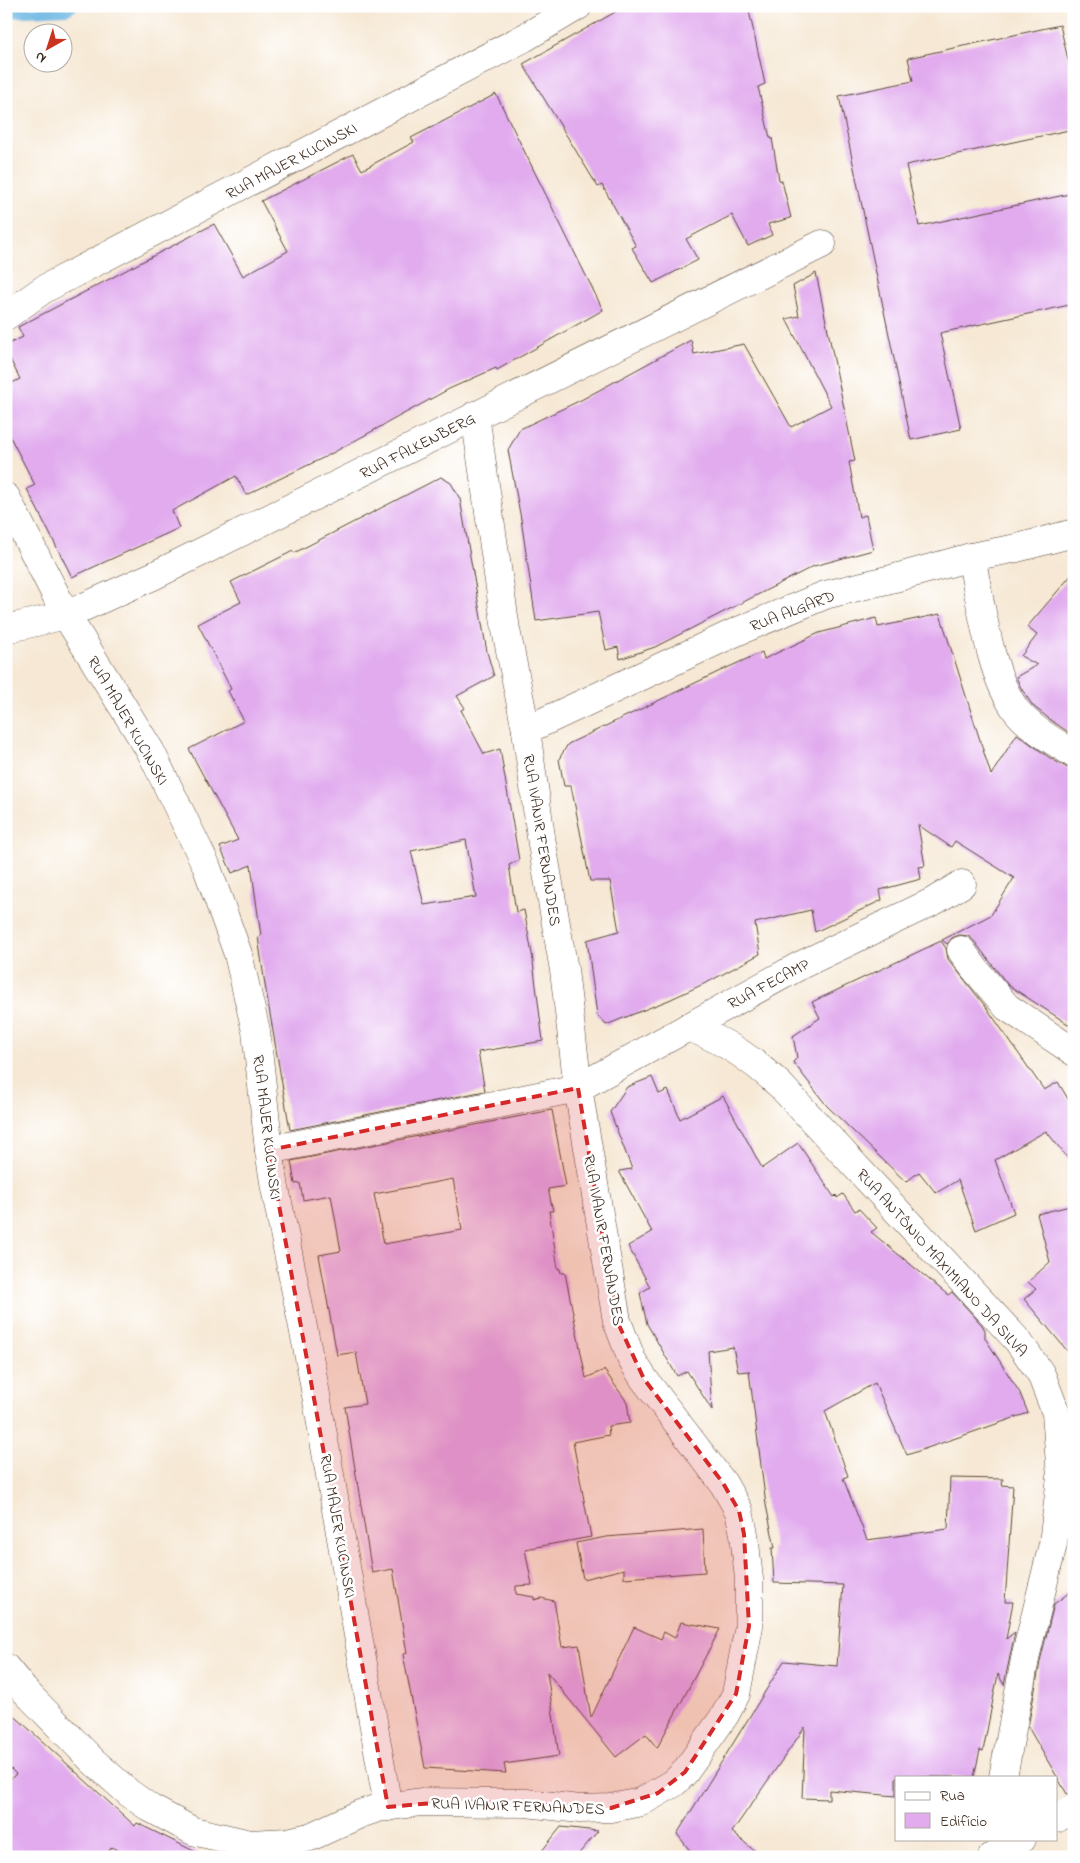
<svg xmlns="http://www.w3.org/2000/svg" width="1080" height="1863" font-family="'Indie Flower',sans-serif">
<style>
.lines{fill:none;stroke-linecap:round;stroke-linejoin:round}
.stream{stroke:#68b5e1;stroke-width:10}
.building{fill:#e1abee;fill-rule:evenodd}
.minor-casing{stroke:#574639;stroke-width:29}
.minor{stroke:#fff;stroke-width:28}
.marked{fill:#d62828;fill-opacity:0.2;stroke:#d62828;stroke-width:4;stroke-dasharray:10 6;stroke-linejoin:round}
.labels{text-anchor:middle;stroke-width:5;stroke-linejoin:round;paint-order:stroke}
.street-label{font-size:16px;fill:#3b2a1e;stroke:#fff}
</style>
<rect width="100%" height="100%" fill="#fff"/>
<filter id="ink" filterUnits="userSpaceOnUse"><feTurbulence type="fractalNoise" baseFrequency=".02" numOctaves="2"/><feDisplacementMap in="SourceGraphic" scale="10" xChannelSelector="R" yChannelSelector="G"/><feConvolveMatrix kernelMatrix="1 2 1 2 8 2 1 2 1" color-interpolation-filters="sRGB"/></filter>
<filter id="wash" filterUnits="userSpaceOnUse"><feTurbulence type="fractalNoise" baseFrequency=".0096" numOctaves="4" result="noise"/><feDisplacementMap in="SourceGraphic" scale="20" xChannelSelector="R" yChannelSelector="G"/><feGaussianBlur stdDeviation="1.12" result="paint"/><feColorMatrix in="noise" values="0 0 0 0 0 0 0 0 0 0 0 0 0 0 0 0 0 1.4 0 .05"/><feComposite in="paint" operator="in"/></filter>
<g filter="url(#wash)">
<rect width="100%" height="100%" fill="#f6e8d4"/>
<g class="lines">
<path class="stream" d="M6 13 67 10 73 6"/>
</g>
<g id="blocks">
<g class="building">
<path d="M626 6H748L765 84 758 87 770 138H772L779 180 782 181 791 218 768 224 772 235 748 246 732 215 686 239 698 260 653 283 632 248 636 246 602 185 598 187 523 64Z"/>
<path d="M1060 25 1074 86V129L906 165 919 226 1074 193V304L940 333 961 429 911 440 839 96 913 81 908 58Z"/>
<path d="M496 94 603 310 497 370 496 368 449 389 327 456 246 495 236 476 172 511 179 528 72 577 27 489 35 485 6 429V386L20 379 6 351V345L23 337 18 327 214 224 243 276 288 251 261 201 353 154 362 170 414 142 411 138Z"/>
<path d="M816 273 855 461 849 462 859 517 866 515 873 550 814 566 655 647 620 659 618 647 606 650 598 612 536 621 521 519 508 450 520 429 581 400 691 340 694 354 744 344 791 427 831 406 786 319 799 316 793 286Z"/>
<path d="M441 477 451 483 460 499 487 652 494 676 457 696 465 708 461 710 484 754 500 749 519 860 509 865 516 912 524 910 532 954 543 1041 478 1052 485 1091 290 1130 265 985 258 937 261 936 251 865 232 873 220 847 238 840 189 749 244 721 228 691 231 689 198 624 241 602 231 582 293 551 294 553ZM466 840 476 897 424 905 411 851Z"/>
<path d="M1074 572V736L1052 721 1033 706 1021 688 1016 677 1037 665 1021 656 1037 635 1027 627Z"/>
<path d="M940 614 991 775 1017 734 1050 758 1066 767 1074 770V1028L1008 985 974 941 968 936 959 935 952 938 947 944 942 940 991 915 1014 878 955 841 951 847 918 825 925 866 919 867 921 879 880 890 882 900 815 932 811 910 755 923 760 954 710 981 669 1000 606 1025 597 1015 587 940 619 931 610 881H590L571 786H564L559 759 568 744 718 672 762 652 764 659 819 633 876 618 878 627Z"/>
<path d="M941 941 946 948 948 959 986 1007 1044 1090 1058 1082 1074 1109V1166L1046 1131 995 1160 1014 1213 976 1230 958 1180 936 1193 919 1172 906 1182 827 1106 793 1062 797 1058 793 1036 820 1018 812 1002Z"/>
<path d="M652 1077 659 1094 668 1090 680 1119 723 1096 762 1168 798 1143 834 1197 836 1195 837 1198 843 1194 855 1211 859 1209 877 1228 871 1232 948 1295 952 1292 982 1325 985 1330V1338L1020 1393 1028 1413 907 1455 875 1383 825 1411 848 1476 843 1478 867 1540 948 1529 950 1478 1003 1479 1002 1485 1013 1486 1005 1602H1013L1006 1639 1015 1632 1004 1685 998 1674 983 1751 980 1750 974 1777H896V1796L829 1790V1799L802 1798 805 1727 732 1832 762 1857H695L677 1834 784 1661 837 1666 843 1585 774 1583 772 1548H775L766 1505 749 1371 738 1372 733 1347 708 1351 712 1410 687 1371 677 1376 647 1324 640 1293 650 1287 628 1246 652 1232 619 1171 632 1169 610 1112 627 1087Z"/>
<path d="M552 1110 566 1186 548 1189 553 1211H549L558 1269H560L561 1273H565L586 1378 604 1370 627 1402 630 1423 608 1426 609 1435 573 1442 591 1537 525 1549 532 1585 516 1586V1594L534 1597V1600L541 1598 554 1601 562 1647 579 1645 591 1718 634 1627 661 1639 664 1632 675 1638 681 1622 720 1629 657 1748 646 1734 616 1757 547 1672 559 1756 504 1764 506 1773 425 1768 403 1654 407 1653 393 1569 372 1573 345 1407 365 1404 356 1352 337 1355 319 1255 341 1251 331 1195 303 1200 300 1183 295 1184 291 1161ZM453 1179 462 1230 384 1244 374 1194Z"/>
<path d="M1074 1205V1359L1024 1299 1036 1289 1028 1282 1050 1262 1037 1214Z"/>
<path d="M703 1529 705 1572 624 1578V1569L583 1579 576 1543 606 1537Z"/>
<path d="M1074 1589V1792L1067 1794 1028 1727 1041 1657 1054 1604Z"/>
<path d="M6 1708 135 1826 137 1823 206 1857H114L118 1851 112 1847 104 1857H6V1783L16 1774 6 1764Z"/>
<path d="M561 1827 598 1831 576 1857H537Z"/>
</g>
</g>
</g>
<g filter="url(#ink)">
<use href="#blocks" fill-opacity="0" stroke="#574639" stroke-width="1"/>
<g class="lines">
<g class="minor-casing">
<g id="minor">
<path d="M6 316 44 289 524 38 578 6"/>
<path d="M6 497 66 615 151 752 206 865 238 954 256 1031 269 1150 275 1188 312 1372 388 1807"/>
<path d="M971 557C981 601 989 674 1016 710 1031 729 1053 741 1074 754"/>
<path d="M6 629 66 615 153 576 822 244"/>
<path d="M526 730 736 632 825 595 895 578 971 557 1017 548 1074 533"/>
<path d="M961 950 974 968 1007 1007 1074 1052"/>
<path d="M688 1027C726 1041 750 1058 780 1085L1018 1341 1041 1374 1056 1413 1061 1477 1053 1544 1026 1654 1003 1777"/>
<path d="M269 1150 578 1088 801 965 934 901 962 884"/>
<path d="M6 1668 24 1690 93 1761 129 1793 150 1808 193 1831 250 1844 288 1842 310 1837 360 1814 378 1808 421 1802 526 1803 580 1809 611 1808 641 1802 674 1783 685 1772 725 1715 736 1694 749 1626V1579L744 1534 739 1511 723 1483 644 1379 632 1360 617 1321 578 1088 564 970 542 844 526 730 506 630 475 415"/>
<path d="M1056 1819 1074 1808"/>
<path d="M992 1857 1022 1839"/>
</g>
</g>
<use href="#minor" class="minor"/>
</g>
</g>
<path class="marked" d="M578 1088 617 1321 644 1379 723 1483 739 1511 744 1534 749 1626 736 1694 685 1772 658 1793 611 1808 455 1801 388 1807 269 1150Z"/>
<g class="labels">
<g class="street-label">
<text transform="translate(291 160) rotate(-28)" y="6">RUA MAJER KUCINSKI</text>
<text transform="translate(417 445) rotate(-27)" y="6">RUA FALKENBERG</text>
<text transform="translate(792 610) rotate(-21)" y="6">RUA ALGARD</text>
<text transform="translate(129 720) rotate(60)" y="6">RUA MAJER KUCINSKI</text>
<text transform="translate(543 840) rotate(81)" y="6">RUA IVANIR FERNANDES</text>
<text transform="translate(768 983) rotate(-28)" y="6">RUA FECAMP</text>
<text transform="translate(268 1127) rotate(83)" y="6">RUA MAJER KUCINSKI</text>
<text transform="translate(605 1240) rotate(80)" y="6">RUA IVANIR FERNANDES</text>
<text transform="translate(943 1262) rotate(48)" y="6">RUA ANTÔNIO MAXIMIANO DA SILVA</text>
<text transform="translate(339 1526) rotate(80)" y="6">RUA MAJER KUCINSKI</text>
<text transform="translate(518 1805) rotate(2)" y="6">RUA IVANIR FERNANDES</text>
</g>
</g>
<rect width="1080" height="1863" fill="none" stroke="#fff" stroke-width="25"/>
<rect x="895" y="1776" width="162" height="65" fill="#ffffff" stroke="#b1aaa5"/>
<rect x="905" y="1792" width="25" height="8" fill="#ffffff" stroke="#b1aaa5"/>
<text x="940" y="1800" font-size="15" fill="#3b2a1e">Rua</text>
<rect x="905" y="1813" width="25" height="15" fill="#e1abee" stroke="#b1aaa5"/>
<text x="940" y="1826" font-size="15" fill="#3b2a1e">Edifício</text>
<g transform="translate(48 48) rotate(219)"><circle r="24" fill="#ffffff" stroke="#b1aaa5"/>
<path d="M0-4L9 19L0 12L-9 19Z" fill="#c8321e"/>
<text y="-8" font-size="14" font-weight="bold" text-anchor="middle" fill="#3b2a1e">N</text>
</g>
</svg>
